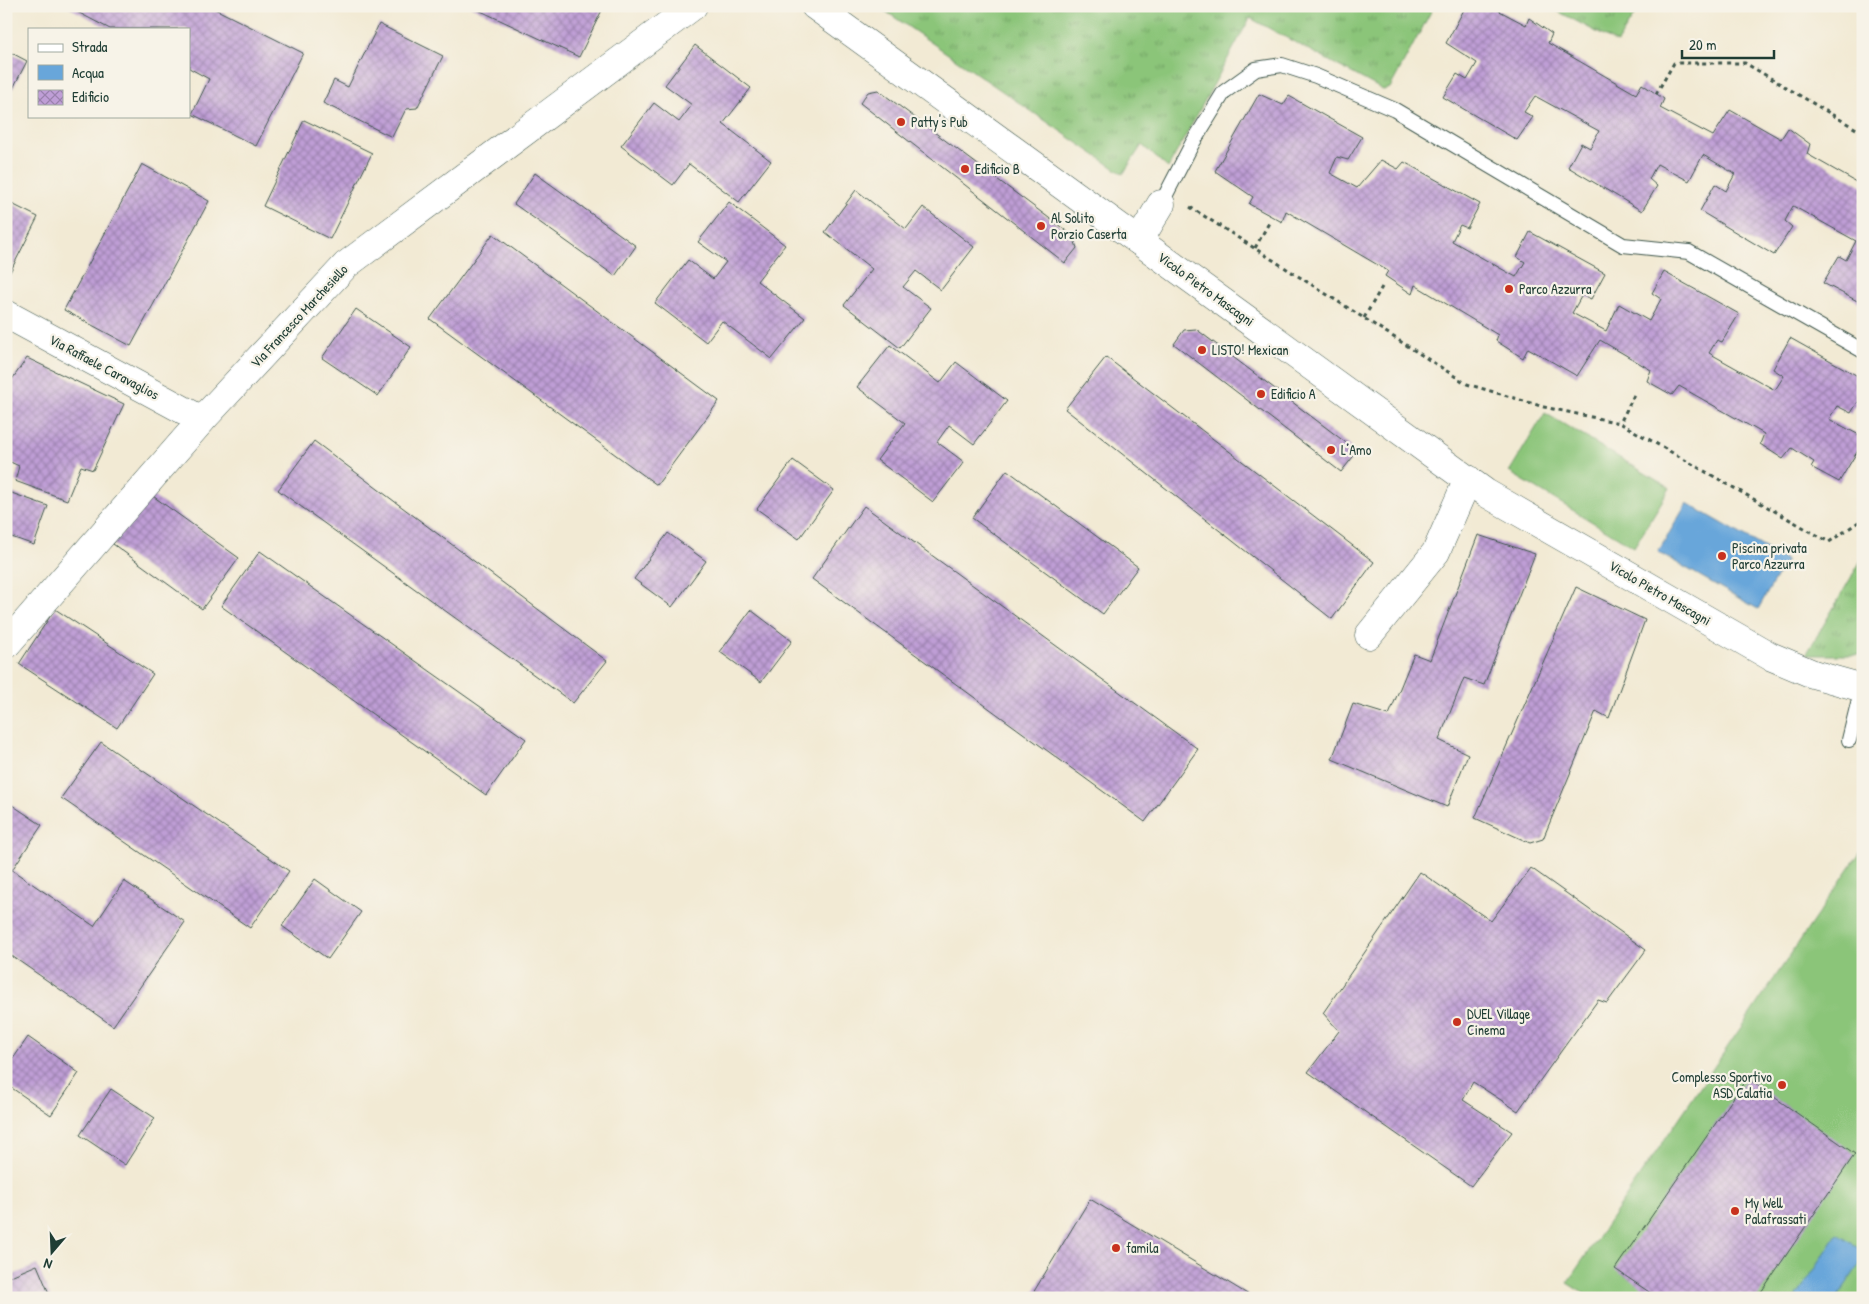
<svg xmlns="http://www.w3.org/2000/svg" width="1869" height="1304" font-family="'Patrick Hand',sans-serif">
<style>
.grass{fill:url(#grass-tufts);stroke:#558156}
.garden{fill:#8bc579;stroke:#558156}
.water{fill:#68a6da;stroke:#447287}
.building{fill:url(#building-cross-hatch)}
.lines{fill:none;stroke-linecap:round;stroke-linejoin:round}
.service-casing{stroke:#3f574c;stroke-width:16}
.minor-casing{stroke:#3f574c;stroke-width:29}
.path{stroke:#3f574c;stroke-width:3;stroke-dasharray:4 4;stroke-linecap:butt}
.service{stroke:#fff;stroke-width:14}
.minor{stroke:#fff;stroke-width:28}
.poi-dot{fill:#c8321e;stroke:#f7f3e8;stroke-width:2}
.labels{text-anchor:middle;stroke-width:4.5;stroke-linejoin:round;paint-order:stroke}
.poi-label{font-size:14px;fill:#1f3d34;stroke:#f7f3e8;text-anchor:start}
.street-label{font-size:14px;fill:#1f3d34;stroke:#f7f3e8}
</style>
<defs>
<pattern id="grass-tufts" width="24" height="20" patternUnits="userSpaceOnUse" patternTransform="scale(1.25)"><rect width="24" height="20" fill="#8bc579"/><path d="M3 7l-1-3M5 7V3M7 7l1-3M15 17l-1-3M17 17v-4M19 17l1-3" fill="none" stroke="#71a164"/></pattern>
<pattern id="building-cross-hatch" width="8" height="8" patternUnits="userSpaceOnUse" patternTransform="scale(1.25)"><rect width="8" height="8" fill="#bf9ed6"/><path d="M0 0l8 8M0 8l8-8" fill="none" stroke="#9b82ae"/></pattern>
</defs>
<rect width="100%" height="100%" fill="#f7f3e8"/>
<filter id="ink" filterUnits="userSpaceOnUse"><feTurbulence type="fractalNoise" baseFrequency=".02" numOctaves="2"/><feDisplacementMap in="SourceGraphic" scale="10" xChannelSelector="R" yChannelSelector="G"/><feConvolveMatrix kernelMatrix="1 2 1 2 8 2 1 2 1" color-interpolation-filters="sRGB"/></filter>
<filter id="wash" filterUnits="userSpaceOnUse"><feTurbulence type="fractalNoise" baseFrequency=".0096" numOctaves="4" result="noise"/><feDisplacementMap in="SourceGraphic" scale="20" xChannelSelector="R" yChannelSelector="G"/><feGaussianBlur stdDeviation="1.12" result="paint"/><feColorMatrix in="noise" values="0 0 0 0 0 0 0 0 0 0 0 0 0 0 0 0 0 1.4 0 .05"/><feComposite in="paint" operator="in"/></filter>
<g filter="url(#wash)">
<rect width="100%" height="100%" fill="#f2ead4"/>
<g class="grass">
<path d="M878 6H1434L1390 88 1383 90 1250 18 1168 168 1142 145 1123 174Z"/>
<path d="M1548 6H1640L1617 43Z"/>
<path d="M1863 557V655H1806Z"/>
</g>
<g class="garden">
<path d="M1545 413 1670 488 1634 547 1509 472Z"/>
<path d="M1863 848V1298H1591L1567 1283Z"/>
</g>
<g class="water">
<path d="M1687 503 1786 560 1758 609 1658 552Z"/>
<path d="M1837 1234 1863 1250V1259L1837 1298H1796Z"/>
</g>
<g id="blocks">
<g class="building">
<path d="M66 6H209L303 53 256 146 192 114 209 79 189 68V29H110Z"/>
<path d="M470 6H604L579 57Z"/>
<path d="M1466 6H1490L1526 25 1529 18 1552 34 1548 43 1636 94 1642 84 1664 99 1660 108 1713 136 1730 110 1781 139 1788 128 1810 144 1807 154 1863 186V304L1823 283 1839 256 1846 260 1856 241 1793 206 1785 221 1792 227 1774 255 1700 211 1715 184 1726 191 1735 174 1703 155 1689 181 1657 164 1649 179 1657 186 1642 211 1568 167 1581 143 1590 148 1599 131 1535 96 1524 112 1533 117 1517 140 1443 97 1457 74 1467 80 1477 63 1446 43Z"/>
<path d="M379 24 443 56 417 108 406 109 392 137 323 103 334 80 348 87Z"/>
<path d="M695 45 751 88 723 124 771 161 739 202 689 164 673 185 621 146 654 103 679 122 692 105 665 85Z"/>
<path d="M6 50 27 61 6 102Z"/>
<path d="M878 90 1073 236 1077 248 1065 263 860 103 868 92Z"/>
<path d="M1259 94 1283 105 1289 96 1362 137 1348 160 1337 157 1330 173 1357 188 1381 160 1398 169 1404 162 1480 204 1467 228 1460 225 1452 241 1516 277 1525 262 1517 257 1530 232 1605 273 1591 299 1582 295 1572 313 1606 331 1619 304 1649 321 1661 299 1652 293 1664 272 1739 314 1722 342 1717 340 1709 353 1775 390 1784 376 1773 369 1790 338 1863 379V394L1851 413 1837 406 1829 419 1863 437V442L1839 482 1811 467 1814 462 1792 448 1783 459 1760 444 1764 434 1679 386 1672 395 1647 381 1651 370 1600 340 1577 376 1528 348 1523 358 1496 341 1498 335 1415 285 1412 294 1385 276 1388 271 1286 211 1282 222 1249 204 1253 197 1215 171Z"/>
<path d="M304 120 372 153 330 239 263 206Z"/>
<path d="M142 164 209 201 131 346 64 310Z"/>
<path d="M535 173 636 246 615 276 514 204Z"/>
<path d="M856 190 906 229 923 207 974 247 941 290 916 271 903 287 931 308 900 348 844 305 872 269 825 232Z"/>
<path d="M6 201 38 217 6 280Z"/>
<path d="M729 202 785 245 757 281 805 318 772 359 722 321 706 342 655 303 688 260 713 279 726 262 698 242Z"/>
<path d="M493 234 719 401 657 485 430 319Z"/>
<path d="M356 309 411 347 378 396 322 358Z"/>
<path d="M1196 329 1349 445 1353 457 1341 472 1174 344 1184 330Z"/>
<path d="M890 345 940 383 956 362 1007 401 974 444 949 425 937 442 964 462 933 502 877 460 905 423 857 387Z"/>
<path d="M1106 357 1374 562 1332 619 1065 409Z"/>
<path d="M27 358 124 404 93 470 81 466 67 500 15 481 19 466 6 460V388Z"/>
<path d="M314 441 607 661 573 703 278 490Z"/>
<path d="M793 460 834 490 799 539 757 509Z"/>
<path d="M1007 470 1138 567 1103 614 972 518Z"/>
<path d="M6 491 48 506 34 545 6 535Z"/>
<path d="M150 494 239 558 202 609 113 544Z"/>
<path d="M864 506 1198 749 1145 822 812 579Z"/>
<path d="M668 533 706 561 672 607 634 579Z"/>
<path d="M1478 535 1535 554 1484 685 1464 678 1439 740 1468 754 1447 807 1332 759 1353 704 1389 715 1414 654 1430 660Z"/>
<path d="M260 551 526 739 486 795 221 606Z"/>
<path d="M1576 587 1645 620 1609 718 1596 711 1543 839 1530 843 1475 818Z"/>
<path d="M55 609 153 674 117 728 19 664Z"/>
<path d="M751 610 792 641 761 682 720 652Z"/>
<path d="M101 742 289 871 250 928 61 798Z"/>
<path d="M6 801 42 825 12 870 94 926 124 881 185 922 113 1026 6 952Z"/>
<path d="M1531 868 1646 950 1607 1003 1598 1000 1518 1111 1473 1082 1463 1100 1512 1132 1471 1186 1308 1072 1339 1031 1323 1013 1420 872 1491 921Z"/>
<path d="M315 879 361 912 328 959 282 926Z"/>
<path d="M28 1037 79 1073 51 1115 6 1084V1069Z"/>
<path d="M1747 1078 1855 1154 1757 1298H1658L1615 1269Z"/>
<path d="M111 1089 155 1118 125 1165 80 1135Z"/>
<path d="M1090 1199 1254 1298H1030Z"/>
<path d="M37 1265 51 1298H6V1278Z"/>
</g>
</g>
</g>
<g filter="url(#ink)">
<use href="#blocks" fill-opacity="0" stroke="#3f574c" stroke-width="1"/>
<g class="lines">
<g class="service-casing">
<g id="service">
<path d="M1161 204 1192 144 1224 92 1256 69 1282 65 1316 76 1395 110 1623 245 1689 252 1863 351"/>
<path d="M1849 740 1862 687"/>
</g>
</g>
<g class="minor-casing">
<g id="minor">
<path d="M815 6 1486 493 1770 656 1813 674 1863 688"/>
<path d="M1139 241 1161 204"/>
<path d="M6 314 202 420"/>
<path d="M1369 635 1436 552 1468 479"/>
<path d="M6 645 202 420 346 265 693 6"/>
</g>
</g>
<g class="path">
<path d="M1656 94 1674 63H1745L1863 133"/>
<path d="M1190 207 1467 384 1544 407 1620 423"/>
<path d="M1255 248 1270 221"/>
<path d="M1364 318 1382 287"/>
<path d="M1634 395 1620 423 1829 542 1863 519"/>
</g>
<use href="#service" class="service"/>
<use href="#minor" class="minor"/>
</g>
</g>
<g class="poi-dot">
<circle cx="901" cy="122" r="5"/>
<circle cx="965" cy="169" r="5"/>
<circle cx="1041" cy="226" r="5"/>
<circle cx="1509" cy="289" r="5"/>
<circle cx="1202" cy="350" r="5"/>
<circle cx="1261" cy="394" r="5"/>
<circle cx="1331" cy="450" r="5"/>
<circle cx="1722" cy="556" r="5"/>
<circle cx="1457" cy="1022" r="5"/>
<circle cx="1782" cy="1085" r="5"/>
<circle cx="1735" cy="1211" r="5"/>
<circle cx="1116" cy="1248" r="5"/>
</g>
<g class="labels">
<g class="poi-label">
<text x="911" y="127">Patty's Pub</text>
<text x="975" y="174">Edificio B</text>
<text x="1051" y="223">Al Solito<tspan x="1051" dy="16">Porzio Caserta</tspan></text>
<text x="1519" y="294">Parco Azzurra</text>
<text x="1212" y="355">LISTO! Mexican</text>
<text x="1271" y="399">Edificio A</text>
<text x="1341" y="455">L’Amo</text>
<text x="1732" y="553">Piscina privata<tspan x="1732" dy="16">Parco Azzurra</tspan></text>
<text x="1467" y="1019">DUEL Village<tspan x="1467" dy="16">Cinema</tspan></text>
<text x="1772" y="1082" text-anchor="end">Complesso Sportivo<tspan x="1772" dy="16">ASD Calatia</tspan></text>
<text x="1745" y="1208">My Well<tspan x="1745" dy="16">Palafrassati</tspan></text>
<text x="1126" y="1253">famila</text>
</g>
<g class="street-label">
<text transform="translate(1206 289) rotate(36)" y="5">Vicolo Pietro Mascagni</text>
<text transform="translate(299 316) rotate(-47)" y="5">Via Francesco Marchesiello</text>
<text transform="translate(104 367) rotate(28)" y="5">Via Raffaele Caravaglios</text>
<text transform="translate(1660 593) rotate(30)" y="5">Vicolo Pietro Mascagni</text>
</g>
</g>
<rect width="1869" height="1304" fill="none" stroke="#f7f3e8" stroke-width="25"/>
<rect x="28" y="28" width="162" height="90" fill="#f7f3e8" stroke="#a1aaa0"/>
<rect x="38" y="44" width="25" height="8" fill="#ffffff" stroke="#a1aaa0"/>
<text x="72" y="52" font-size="15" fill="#1f3d34">Strada</text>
<rect x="38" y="65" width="25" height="15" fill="#68a6da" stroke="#a1aaa0"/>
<text x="72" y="78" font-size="15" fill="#1f3d34">Acqua</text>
<rect x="38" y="90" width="25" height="15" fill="url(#building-cross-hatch)" stroke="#a1aaa0"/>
<text x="72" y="102" font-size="15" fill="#1f3d34">Edificio</text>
<g transform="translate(52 1252) rotate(199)" stroke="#f7f3e8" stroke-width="4" paint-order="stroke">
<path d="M0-4L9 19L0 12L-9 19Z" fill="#1f3d34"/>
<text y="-8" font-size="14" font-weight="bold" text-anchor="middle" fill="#1f3d34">N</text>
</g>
<path d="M1682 50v8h92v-8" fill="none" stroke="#1f3d34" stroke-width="2.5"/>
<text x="1689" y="50" font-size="15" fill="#1f3d34" stroke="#f7f3e8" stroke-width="4" paint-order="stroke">20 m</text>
</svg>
